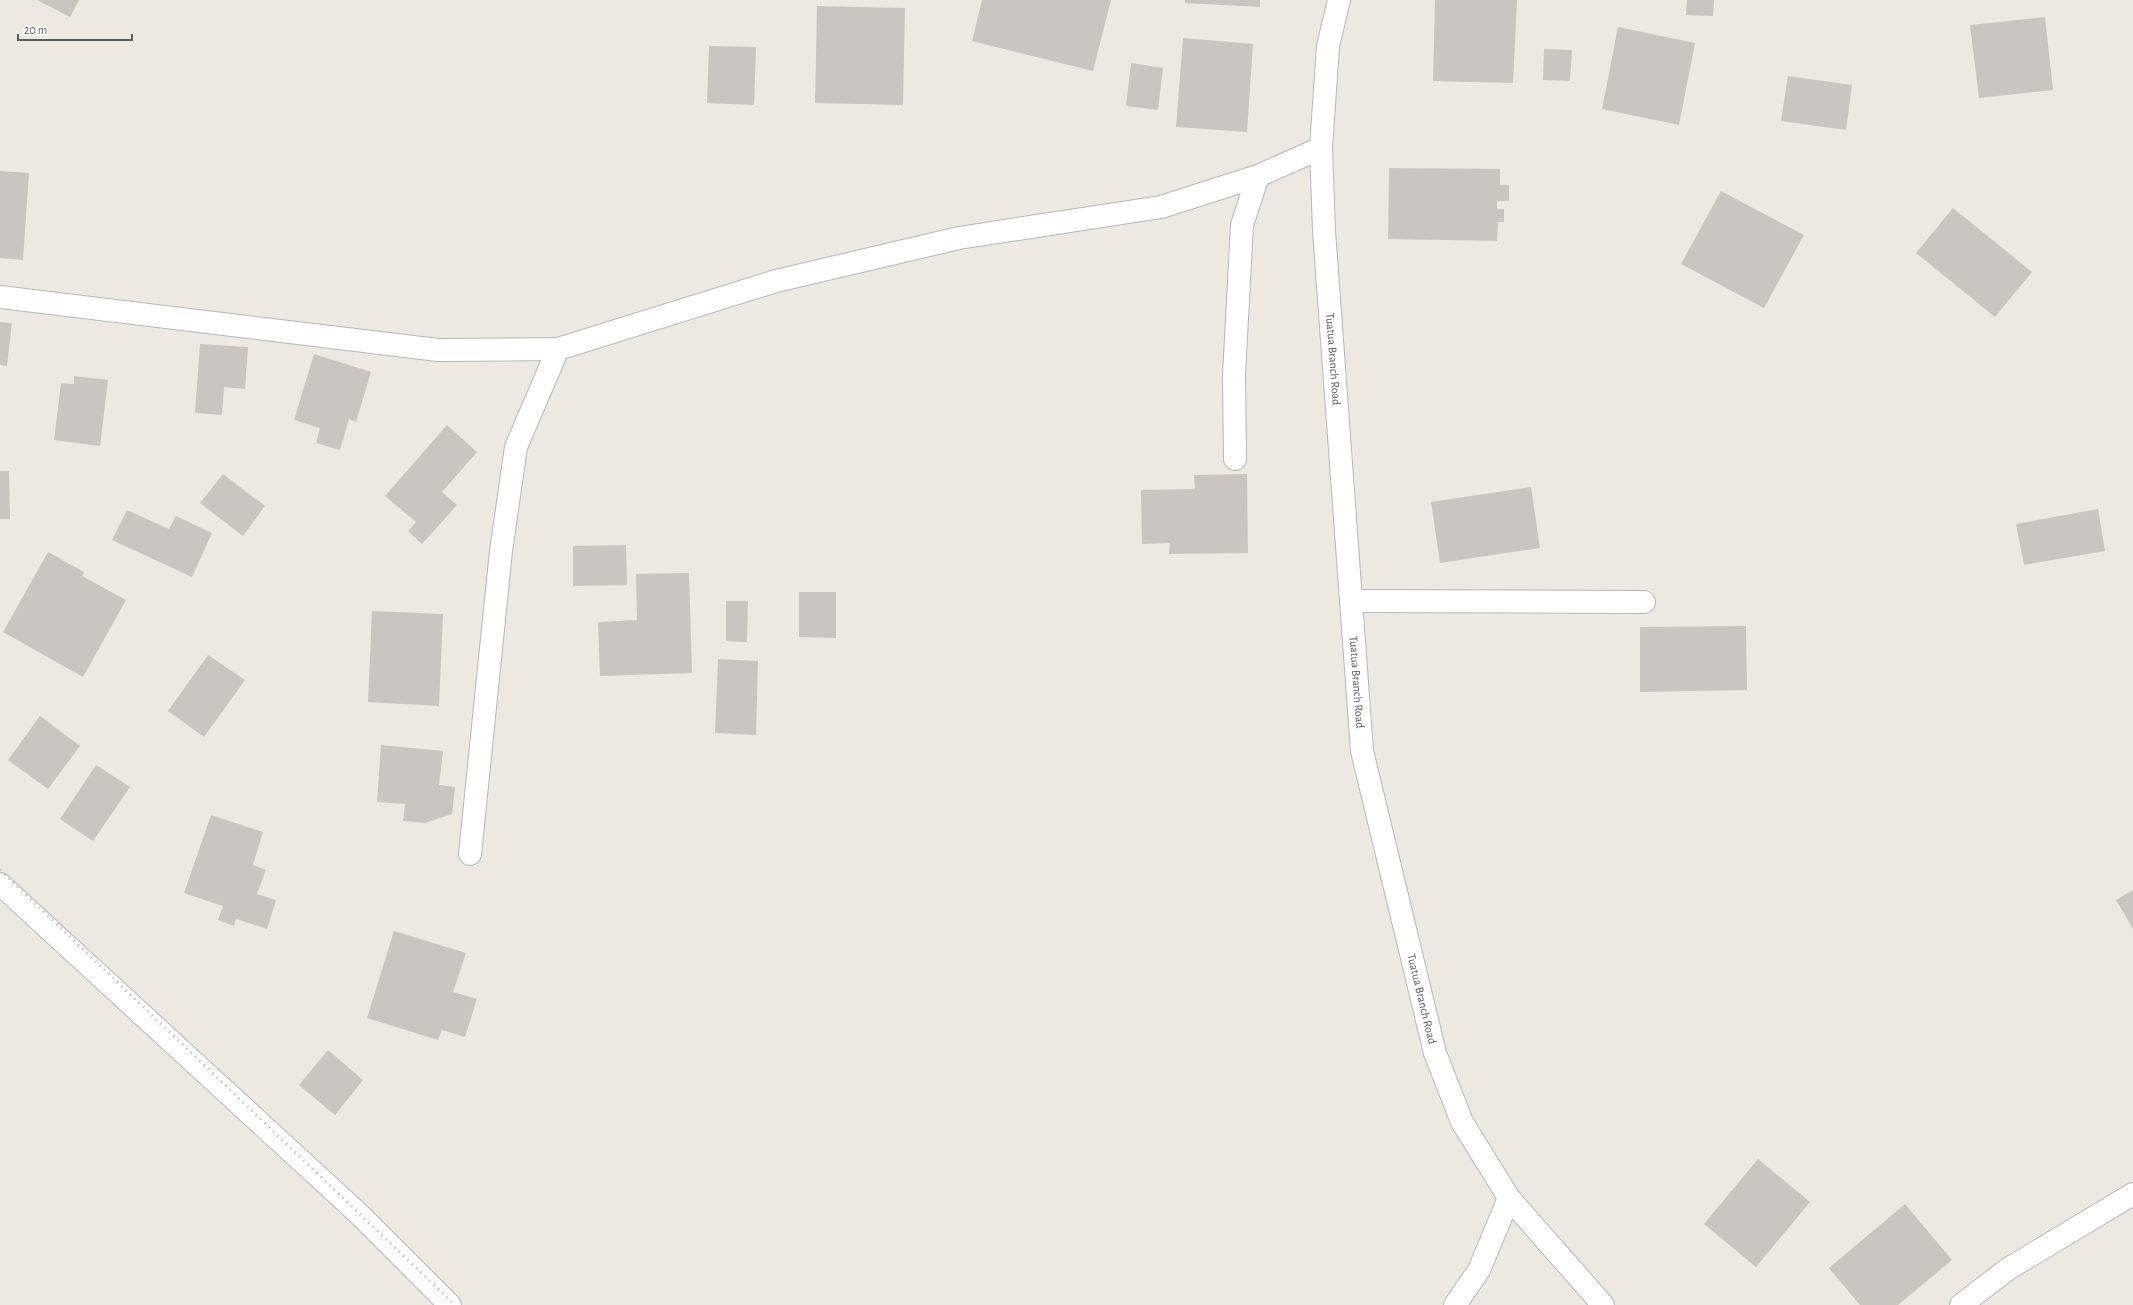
<svg xmlns="http://www.w3.org/2000/svg" width="2133" height="1305" font-family="'Alegreya Sans',sans-serif">
<style>
.building{fill:#cac5c0}
.lines{fill:none;stroke-linecap:round;stroke-linejoin:round}
.minor-casing{stroke:#b3b8bc;stroke-width:24}
.minor{stroke:#fff;stroke-width:22}
.rail{stroke:#b2b3b3;stroke-width:3;stroke-dasharray:1 5;stroke-linecap:butt}
.labels{text-anchor:middle;stroke-width:3;stroke-linejoin:round;paint-order:stroke}
.street-label{font-size:12px;fill:#595e62;stroke:#fff}
</style>
<rect width="100%" height="100%" fill="#ede9e0"/>
<g class="building">
<path d="M37 0H79L70 17Z"/>
<path d="M982 0H1111L1093 71 972 41Z"/>
<path d="M1185 0H1260V7L1185 3Z"/>
<path d="M1435 0H1517L1513 83 1433 81Z"/>
<path d="M1687 0H1714L1713 16 1686 15Z"/>
<path d="M817 6 905 8 903 105 815 103Z"/>
<path d="M2045 17 2053 90 1979 98 1970 25Z"/>
<path d="M1618 27 1695 43 1679 125 1602 109Z"/>
<path d="M1183 38 1253 44 1247 132 1176 127Z"/>
<path d="M709 46 756 47 754 105 707 103Z"/>
<path d="M1544 49 1572 50 1570 81 1543 80Z"/>
<path d="M1131 63 1163 68 1158 110 1126 106Z"/>
<path d="M1788 76 1852 85 1846 130 1781 121Z"/>
<path d="M1389 168 1500 169V185H1509V201H1497V209H1504V222H1498L1497 241 1388 239Z"/>
<path d="M0 171 29 173 23 260 0 258Z"/>
<path d="M1721 191 1804 235 1764 308 1681 264Z"/>
<path d="M1953 208 2032 272 1995 317 1916 253Z"/>
<path d="M0 322 12 323 7 366 0 365Z"/>
<path d="M200 344 248 347 245 389 224 387 222 415 195 413Z"/>
<path d="M314 354 371 372 356 422 349 419 340 450 316 443 320 428 294 420Z"/>
<path d="M74 376 108 380 100 446 54 440 61 383 74 384Z"/>
<path d="M447 425 477 452 442 492 457 505 422 544 408 531 416 522 385 496Z"/>
<path d="M0 471H9L10 519H0Z"/>
<path d="M223 474 265 506 243 536 200 503Z"/>
<path d="M1247 474 1248 553 1169 554 1170 543 1142 544 1141 490 1195 489 1194 475Z"/>
<path d="M1531 487 1540 548 1440 563 1431 502Z"/>
<path d="M2098 509 2105 551 2024 565 2016 524Z"/>
<path d="M127 510 169 529 176 516 212 533 192 577 112 540Z"/>
<path d="M626 545 627 585 573 586V546Z"/>
<path d="M48 552 84 572 82 576 126 600 83 677 3 632Z"/>
<path d="M689 573 692 673 600 676 598 622 637 620 636 574Z"/>
<path d="M799 592H836V638L799 637Z"/>
<path d="M726 601H748L747 642 726 641Z"/>
<path d="M372 611 443 614 439 706 368 702Z"/>
<path d="M1746 626 1747 690 1640 692V627Z"/>
<path d="M208 655 245 680 204 737 168 711Z"/>
<path d="M718 659 758 661 756 735 715 733Z"/>
<path d="M40 716 80 746 48 789 8 760Z"/>
<path d="M381 745 443 751 439 785 455 787 452 814 425 823 403 821 405 804 377 802Z"/>
<path d="M96 765 130 787 93 841 60 819Z"/>
<path d="M211 815 263 832 253 865 266 870 257 894 276 900 267 929 236 919 234 926 218 920 223 906 184 893Z"/>
<path d="M2133 890V929L2116 900Z"/>
<path d="M394 931 466 953 453 992 477 999 465 1037 442 1030 438 1040 367 1018Z"/>
<path d="M328 1050 363 1080 335 1115 299 1085Z"/>
<path d="M1758 1159 1810 1202 1756 1267 1704 1224Z"/>
<path d="M1905 1204 1952 1260 1898 1305H1860L1829 1268Z"/>
</g>
<g class="lines">
<g class="minor-casing">
<g id="minor">
<path id="s1" d="M1339 0 1328 46 1321 148 1324 231 1362 751 1435 1053 1462 1122 1509 1198 1603 1305"/>
<path d="M0 297 438 350 558 349 776 281 959 238 1161 207 1258 176 1321 148"/>
<path d="M1235 459 1234 375 1242 225 1258 176"/>
<path d="M1351 601 1644 602"/>
<path d="M470 854 501 551 516 447 558 349"/>
<path d="M0 884 359 1214 450 1305"/>
<path d="M1455 1305 1479 1270 1509 1198"/>
<path d="M1961 1305 2008 1269 2133 1194"/>
</g>
</g>
<use href="#minor" class="minor"/>
<path class="rail" d="M0 870 455 1305"/>
</g>
<g class="labels">
<g class="street-label">
<text dy="4" stroke="none"><textPath href="#s1" startOffset="361">Tuatua Branch Road</textPath></text>
<text dy="4" stroke="none"><textPath href="#s1" startOffset="685">Tuatua Branch Road</textPath></text>
<text dy="4" stroke="none"><textPath href="#s1" startOffset="1009">Tuatua Branch Road</textPath></text>
</g>
</g>
<path d="M18 34v6h114v-6" fill="none" stroke="#595e62" stroke-width="2"/>
<text x="24" y="34" font-size="12" fill="#595e62" stroke="#ffffff" stroke-width="3" paint-order="stroke">20 m</text>
</svg>
